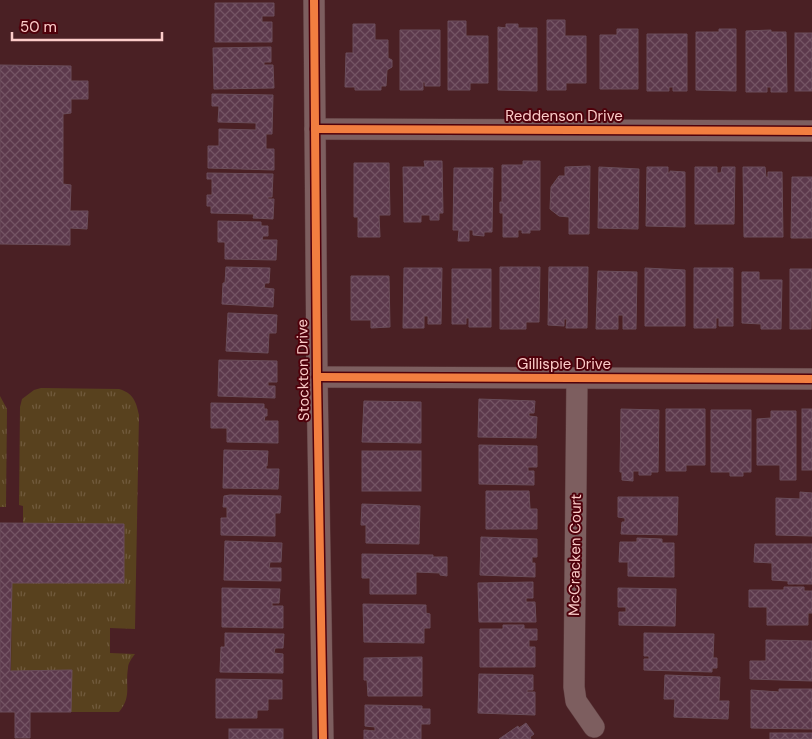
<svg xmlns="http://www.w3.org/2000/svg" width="812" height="739" font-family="'DM Sans',sans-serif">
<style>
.grass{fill:url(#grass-tufts)}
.building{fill:url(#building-cross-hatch);stroke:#6a4d5a}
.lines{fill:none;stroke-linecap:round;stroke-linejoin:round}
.minor-casing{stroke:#5e3c3e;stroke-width:22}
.minor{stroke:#7d5e5f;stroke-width:21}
.cycleway-casing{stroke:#4f010b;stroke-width:11}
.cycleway{stroke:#f27e40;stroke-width:8}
.labels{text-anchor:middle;stroke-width:4;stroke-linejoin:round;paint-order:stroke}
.street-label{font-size:15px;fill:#fcccc9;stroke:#4f010b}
</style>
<defs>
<pattern id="grass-tufts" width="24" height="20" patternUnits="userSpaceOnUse" patternTransform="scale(1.25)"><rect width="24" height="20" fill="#58411e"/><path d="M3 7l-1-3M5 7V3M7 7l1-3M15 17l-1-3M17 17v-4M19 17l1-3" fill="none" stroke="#715b3d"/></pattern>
<pattern id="building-cross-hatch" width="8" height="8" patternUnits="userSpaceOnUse" patternTransform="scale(1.25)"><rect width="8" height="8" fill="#5c394c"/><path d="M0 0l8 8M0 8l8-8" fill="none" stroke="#745464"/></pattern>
</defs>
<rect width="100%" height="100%" fill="#4a2024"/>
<g class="grass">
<path d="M41 388 119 389C133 393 136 401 139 415L135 629 110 628V653L135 654C132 658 128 663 128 668 125 687 132 696 119 712H71V670L11 671 12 583H124L23 523V506L19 505 20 407 22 399 34 390Z"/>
<path d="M0 396 7 409 6 507H0Z"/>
</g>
<g class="building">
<path d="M215 3H274V16H262V22H272V42H215Z"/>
<path d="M547 20H565V36H586V83H566V90H547Z"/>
<path d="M448 21H466V36H488V83H470V90H448Z"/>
<path d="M353 24H375V40H388V58L392 60V67L387 70 386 86H381V90H355V87H345L346 53H353Z"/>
<path d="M506 24H518V28H537V91L498 90V27L506 28Z"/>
<path d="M617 29H638V89H600V35H617Z"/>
<path d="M719 29H736V91L696 90V32H719Z"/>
<path d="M400 30H440V86H425V82H423V90H400Z"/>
<path d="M771 30V32H786L787 92H771V87H767V92H746V31Z"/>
<rect x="795" y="33" width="17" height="58"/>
<path d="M647 34H687V91H673V87H669V91H647Z"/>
<path d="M271 47V62H264V65H273L274 88 214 89 213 48Z"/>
<path d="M0 65 71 66V81H88V99H71V113L63 114V184L71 185 70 211H88L87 229 70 228V245L0 244Z"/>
<path d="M212 94 273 95 272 134H266V149H274V170L208 168V146H219V129L256 130V123L218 122 219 106H212Z"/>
<path d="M424 161H442L443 213H439V220H430V215H421V222H404L403 167H425Z"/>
<path d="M523 161H540V230H530V233H522V230H518V237H503V213H500V202H502V165H523Z"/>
<path d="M354 163H389L390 215H379L380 237H358V217H354Z"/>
<path d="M590 166 589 234H569V217L559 216 550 209 551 187 559 176H565V167Z"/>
<path d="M599 167 639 169 638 229 598 228Z"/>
<path d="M647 167H668V173H670V171L685 172V227L646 226Z"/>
<path d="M695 167H717V173H721L722 167H735L734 224H695Z"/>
<path d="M743 167H765L766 177H768V172H782L783 237H744Z"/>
<path d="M454 168H493L492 232H484V236L473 235V230H469V241H458L459 230H453Z"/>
<path d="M207 173 273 174 272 197H268V199H274L273 219 253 218 254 214 211 213V206H207V195H212V179H207Z"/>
<path d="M792 177H812V238H791Z"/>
<path d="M218 221 261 222V226H268V236H263L262 240H277L276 260 225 259V242H218Z"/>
<path d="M226 267 270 268 269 283H265L264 288 274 289 273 307 222 304 223 283H225Z"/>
<path d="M500 267H540L539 322H526V329H500Z"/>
<path d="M549 267H588L587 328H566L567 319H564V326L548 325Z"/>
<path d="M404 268H442L441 324H428V316H424V328H403Z"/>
<path d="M645 268 685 270V326H645Z"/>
<path d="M694 268H733V326H719V318H716V328H694Z"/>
<path d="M452 269H491V327H469V318H466V324H452Z"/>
<path d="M790 269H812L811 329H790Z"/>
<path d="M598 271 637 272 636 329H623V315H618V329H596Z"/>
<path d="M742 272H759V280H782L781 329H761V324L742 323Z"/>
<path d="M351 276H389L390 327 371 328V320H351Z"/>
<path d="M228 313 277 315 276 333H269L268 353 226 351Z"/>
<path d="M219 360 277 361V382H268V386H275V398L218 396Z"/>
<path d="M479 399 535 401 534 413H529V416L537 417 536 438 478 437Z"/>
<path d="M364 401 421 402V443L362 442Z"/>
<path d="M211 403 264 404V409H267V416H265L264 421H278V443L227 442V428H211Z"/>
<path d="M621 409 659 410 658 472H651V475H639V471H633V481L622 480V472H620Z"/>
<path d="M666 409H705V465H686V471H666Z"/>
<rect x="802" y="409" width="10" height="61"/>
<path d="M711 410H751V472H743V476H730V472H711Z"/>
<path d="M771 411H796V480H780V465H757V419L771 418Z"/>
<path d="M479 445 537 446V467H528V471H534V485L479 484Z"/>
<path d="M224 450 268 451 267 466H266V469H279L278 489 223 488Z"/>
<rect x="362" y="451" width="59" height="40"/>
<path d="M486 491H529L530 509H537V529H486Z"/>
<path d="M800 492 812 493V536L776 535V498L800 499Z"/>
<path d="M230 495 281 496 280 513H275V536L221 535V518H227V507H223L224 496Z"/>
<path d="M618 497H678L677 535 621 534 622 522H625V518L618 517Z"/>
<path d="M362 504 420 506 419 544 366 543V525H361Z"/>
<path d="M0 523 124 524V583H12L10 671 72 670 71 712H30V738H15V712H0Z"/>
<path d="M481 537 537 539V557H532V563H535V577L480 575Z"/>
<path d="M637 538 662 539V543H674V577L628 576V562H619L620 542H637Z"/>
<path d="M225 541 282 543 281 562H270L269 568H281V581L224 580Z"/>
<path d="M755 544H812V584H788V581L772 580V563L754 562Z"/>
<path d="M362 554 433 555V557H447V576L440 575V573L416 572V594H370V578H362Z"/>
<path d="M533 582V598H526V602H535L536 622H479L478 583Z"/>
<path d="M784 587H804V591H812V613H808V625H767V607H749V590H784Z"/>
<path d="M222 588 280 589 279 603H272V606H283V628L222 627Z"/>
<path d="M618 588 676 589 675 626 619 625V612H626V607H618Z"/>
<path d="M363 604 426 605V613L430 614V628H424V643L364 642Z"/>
<path d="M503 625H524V629H537V640H529V647H535V667H480V629H503Z"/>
<path d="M225 633 284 634 283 648H275L274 653 283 654V673L220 672 221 647H225Z"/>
<path d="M644 633 714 634 713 658H717V668H712V672L644 670V659H649V656H644Z"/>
<path d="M766 640 812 641V681L750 679V661H766Z"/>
<path d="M422 657V696H368L367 680H364V658Z"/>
<path d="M479 674 533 675V690H527V692H535V715L478 713Z"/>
<path d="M665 675 720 677 719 701H729L728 719 674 717 675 699H664Z"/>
<path d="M216 679 282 680V699H268V710H257V718H216Z"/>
<path d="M779 689H812V729L751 728V690L779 692Z"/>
<path d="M365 705 422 706V709H430V724H421V739H364V730L375 731V727L365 726Z"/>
<path d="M526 723 534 734 530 737 531 739H499L518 726 519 728Z"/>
<rect x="229" y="729" width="54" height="10"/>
<rect x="770" y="733" width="42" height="6"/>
</g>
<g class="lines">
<g class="minor-casing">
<g id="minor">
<path d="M314 0 317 377 323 739"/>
<path d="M315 129 812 131"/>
<path d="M317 377 812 379"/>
<path d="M577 378 574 687 576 701 594 727"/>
</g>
</g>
<use href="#minor" class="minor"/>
<g class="cycleway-casing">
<g id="cycleway">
<path d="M314 0 317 377 323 739"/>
<path d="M315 129 812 131"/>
<path d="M317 377 812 379"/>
</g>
</g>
<use href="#cycleway" class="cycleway"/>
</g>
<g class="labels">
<g class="street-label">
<text x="564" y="121">Reddenson Drive</text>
<text x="564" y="369">Gillispie Drive</text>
<text transform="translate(303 370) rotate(-91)" y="5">Stockton Drive</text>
<text transform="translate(575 555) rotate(-89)" y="5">McCracken Court</text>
</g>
</g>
<path d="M12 32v8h150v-8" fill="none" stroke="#fcccc9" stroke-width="2.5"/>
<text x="20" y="32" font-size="15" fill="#fcccc9" stroke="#4f010b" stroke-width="4" paint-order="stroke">50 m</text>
</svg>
